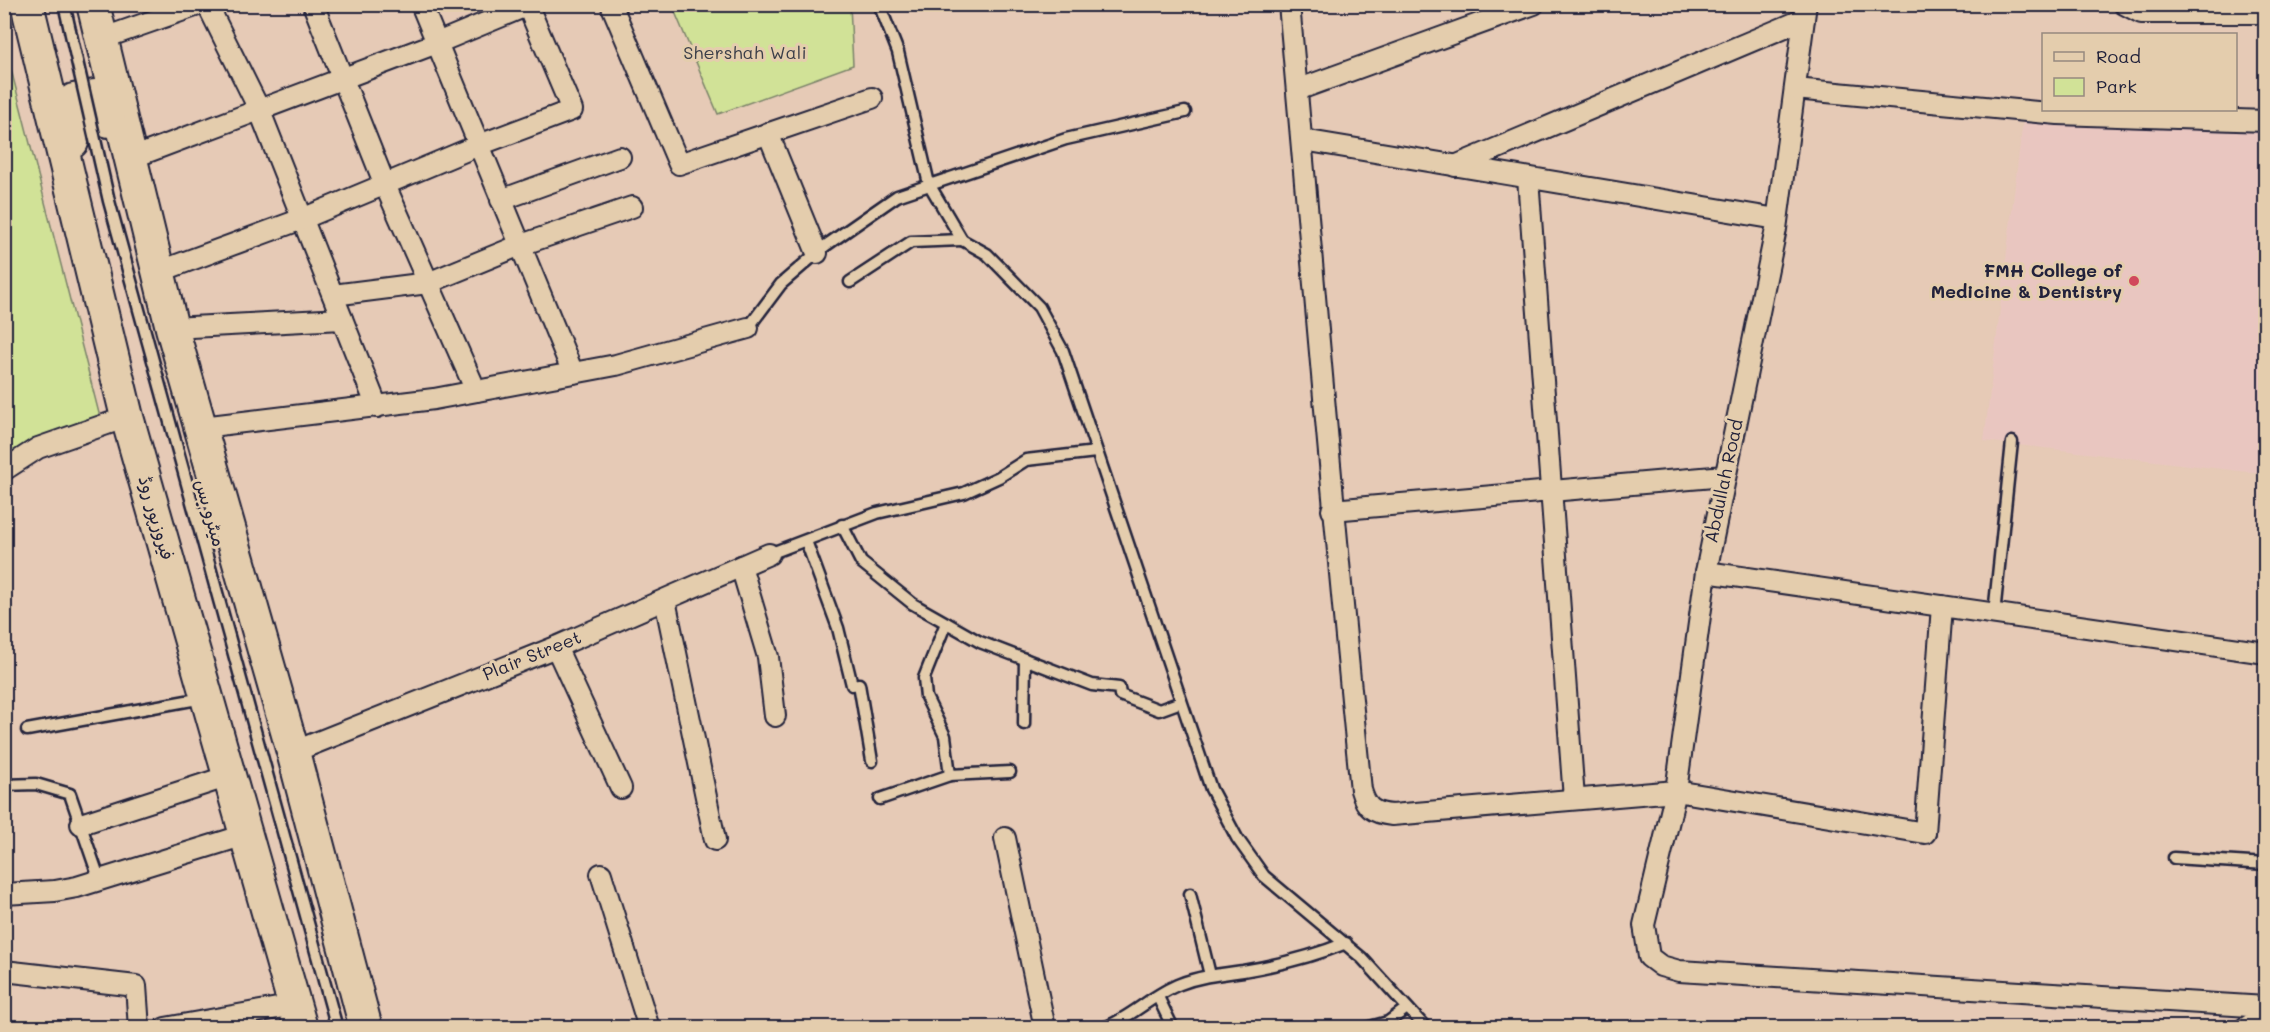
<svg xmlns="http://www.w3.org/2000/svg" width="2270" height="1032" font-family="Mali,'Playpen Sans Arabic',sans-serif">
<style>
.built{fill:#e9c6c0}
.green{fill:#d1e297;stroke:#7a8269;stroke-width:1.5}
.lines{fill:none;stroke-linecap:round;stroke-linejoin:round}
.lane-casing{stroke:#22223b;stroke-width:15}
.street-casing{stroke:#22223b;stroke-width:24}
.primary-casing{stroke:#22223b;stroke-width:36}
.lane{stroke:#e4cdad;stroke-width:10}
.street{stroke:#e4cdad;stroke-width:20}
.primary{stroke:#e4cdad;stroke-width:32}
.lane-bridge-casing{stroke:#22223b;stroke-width:15;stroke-linecap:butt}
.lane-bridge{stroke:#e4cdad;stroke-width:10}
.poi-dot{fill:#d1495b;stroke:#e4cdad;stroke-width:2}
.labels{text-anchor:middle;stroke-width:6;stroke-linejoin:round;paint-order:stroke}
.park-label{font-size:18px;fill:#3c3f49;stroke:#e4cdad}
.poi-label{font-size:18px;font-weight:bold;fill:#22223b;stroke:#e4cdad;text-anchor:end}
.street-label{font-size:18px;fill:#22223b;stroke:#e4cdad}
</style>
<rect width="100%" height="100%" fill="#e6cab6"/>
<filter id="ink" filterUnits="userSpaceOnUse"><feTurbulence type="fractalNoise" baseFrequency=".0167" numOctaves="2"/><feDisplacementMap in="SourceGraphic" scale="12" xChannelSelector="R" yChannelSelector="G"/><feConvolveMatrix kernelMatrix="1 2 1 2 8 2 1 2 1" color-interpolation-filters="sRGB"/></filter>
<g filter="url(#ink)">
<path class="built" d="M2024 111 2265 120V474L1984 441Z"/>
<g class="green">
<path d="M672 5H850L853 65 718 114Z"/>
<path d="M4 42 102 425 4 470Z"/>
</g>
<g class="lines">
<g class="lane-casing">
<g id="lane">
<path d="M879 4 898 52 929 184 962 240 987 254 1039 307 1063 351 1211 789 1237 838 1264 876 1362 958 1426 1028"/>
<path d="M850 282 911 242 962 240"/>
<path d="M748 328 781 284 825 246 897 196 1066 139 1185 112"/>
<path d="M842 525 861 562 913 604 980 642 1092 685 1119 688 1120 695 1159 710 1181 702"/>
<path d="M806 541 838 628 852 685 859 684 872 761"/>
<path d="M769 554 877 513 964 493 999 477 1026 460 1096 452"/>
<path d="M1994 614 2012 442"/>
<path d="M946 623 924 678 926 697 945 736 950 775 1010 772"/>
<path d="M1024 724 1025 659"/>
<path d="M27 730 203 698"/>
<path d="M4 785 36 784 70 794 100 881"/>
<path d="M880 799 950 775"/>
<path d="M2174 858 2266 864"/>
<path d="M1190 894 1210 975"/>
<path d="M1158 997 1173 1028"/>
<path d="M1104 1028C1132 1017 1153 994 1180 984 1201 976 1222 974 1243 971 1278 965 1314 956 1346 943"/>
<path d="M1366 1028 1388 1022 1407 1008"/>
</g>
</g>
<g class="street-casing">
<g id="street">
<path d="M207 4 259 109 377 407"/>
<path d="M313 4 385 185 476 391"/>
<path d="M421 4 573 373"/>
<path d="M611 4 679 164 872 98"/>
<path d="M1289 4C1313 266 1334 528 1361 790 1366 808 1373 813 1392 815L1676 791 1925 833 1942 606"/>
<path d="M1806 4 1776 229 1706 572 1676 791 1644 925 1649 957 1661 966 1679 971 2266 1007"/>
<path d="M2124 4 2141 13H2266"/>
<path d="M101 39 201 4"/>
<path d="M1795 89 2058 114 2266 121"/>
<path d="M1297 90 1534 4"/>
<path d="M768 133 817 253"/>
<path d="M1303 140 1777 219"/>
<path d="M129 159 437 43 531 4"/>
<path d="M1455 166 1804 19"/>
<path d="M1528 178 1574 799"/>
<path d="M501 200 620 157"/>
<path d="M158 272 302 219 479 145 572 110 527 4"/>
<path d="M333 295 428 283 518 246 632 207"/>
<path d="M172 328 342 319"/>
<path d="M202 427 434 399 616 365 748 328"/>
<path d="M4 470 38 448 127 417"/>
<path d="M1332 510 1725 476"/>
<path d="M741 566 768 657 775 716"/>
<path d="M1706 572 2266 653"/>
<path d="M665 600 715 840"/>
<path d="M556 647 621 788"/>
<path d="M293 752 556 647 769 554"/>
<path d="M81 824 229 776"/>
<path d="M1005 838 1045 1028"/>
<path d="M601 874 649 1028"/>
<path d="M4 894 55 891 77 887 245 835"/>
<path d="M4 971 136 986 139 1028"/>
<path d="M165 1028 295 1005"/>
<path d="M2245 1028 2266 1015"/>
</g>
</g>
<g class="primary-casing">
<g id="primary">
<path d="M27 4 127 417 301 1028"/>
<path d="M93 4 172 328 293 752 366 1028"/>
<path d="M72 142 67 110 74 100 95 96 103 105 109 121"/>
</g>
</g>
<use href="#lane" class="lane"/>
<use href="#street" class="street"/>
<use href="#primary" class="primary"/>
<g class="lane-bridge-casing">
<path id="lane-bridge" d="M64 4 109 201 337 1028"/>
</g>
<use href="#lane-bridge" class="lane-bridge"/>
</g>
</g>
<circle class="poi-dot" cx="2134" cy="281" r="6"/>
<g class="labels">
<g class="park-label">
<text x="745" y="59">Shershah Wali</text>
</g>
<g class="poi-label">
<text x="2122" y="277">FMH College of<tspan x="2122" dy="21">Medicine &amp; Dentistry</tspan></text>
</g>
<g class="street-label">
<text transform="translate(1724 481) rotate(-78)" y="6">Abdullah Road</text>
<text transform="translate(210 513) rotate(74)" y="6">میٹرو بس</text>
<text transform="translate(156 518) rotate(74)" y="6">فیروزپور روڈ</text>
<text transform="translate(532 656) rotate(-22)" y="6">Plair Street</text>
</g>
</g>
<rect width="2270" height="1032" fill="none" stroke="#e4cdad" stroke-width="24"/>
<rect x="12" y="12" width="2246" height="1008" fill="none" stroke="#22223b" stroke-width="2" filter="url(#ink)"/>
<rect x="2042" y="33" width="195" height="78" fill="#e4cdad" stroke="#96897f" stroke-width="1.5"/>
<rect x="2054" y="52" width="30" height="9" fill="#e4cdad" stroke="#96897f" stroke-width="1.5"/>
<text x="2096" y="63" font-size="18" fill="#22223b">Road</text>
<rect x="2054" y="78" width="30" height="18" fill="#d1e297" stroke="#96897f" stroke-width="1.5"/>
<text x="2096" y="93" font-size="18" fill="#22223b">Park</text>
</svg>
